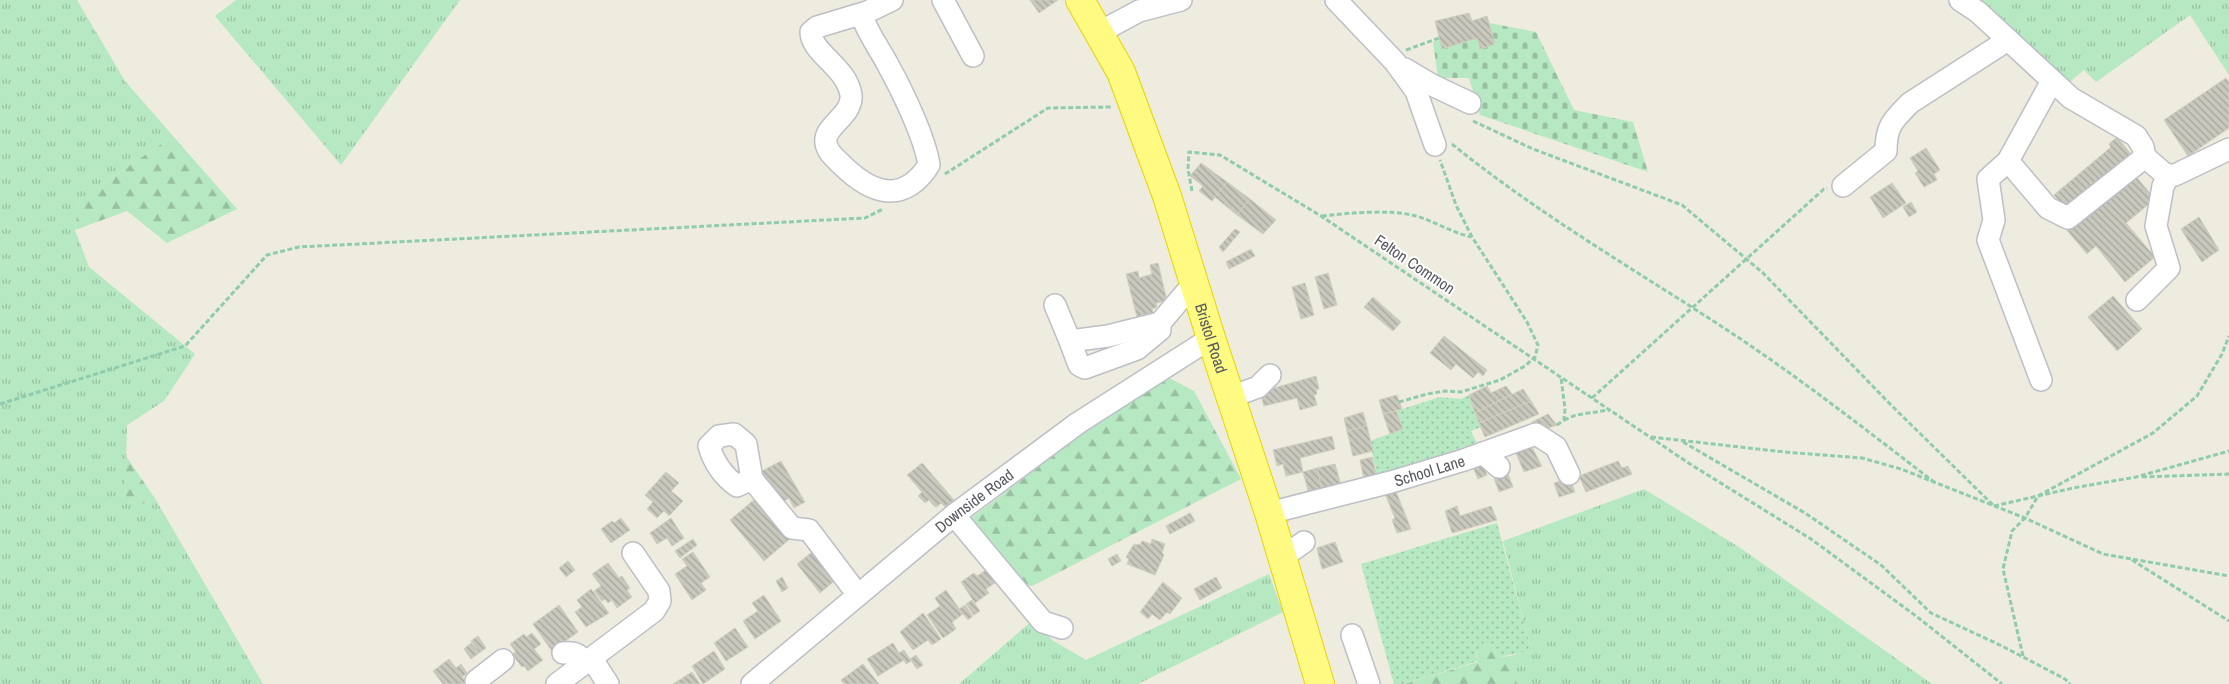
<svg xmlns="http://www.w3.org/2000/svg" width="2229" height="684" font-family="'Archivo Narrow',sans-serif">
<style>
.grass{fill:url(#grass-tufts)}
.forest{fill:url(#forest-firs)}
.cemetery{fill:url(#cemetery-stones)}
.garden{fill:url(#garden-dots)}
.building{fill:url(#building-back-hatch);stroke:#d1cfbc}
.lines{fill:none;stroke-linecap:round;stroke-linejoin:round}
.minor-casing{stroke:#bdbfc7;stroke-width:24}
.highway-casing{stroke:#ead300;stroke-width:30}
.path{stroke:#90cbae;stroke-width:3;stroke-dasharray:5 2.5;stroke-linecap:butt}
.minor{stroke:#fff;stroke-width:21}
.highway{stroke:#fffa82;stroke-width:28}
.labels{text-anchor:middle;stroke-width:4;stroke-linejoin:round;paint-order:stroke}
.street-label{font-size:16px;fill:#575961;stroke:#fff}
</style>
<defs>
<pattern id="grass-tufts" width="24" height="20" patternUnits="userSpaceOnUse" patternTransform="scale(1.25)"><rect width="24" height="20" fill="#b6e8c1"/><path d="M3 7l-1-3M5 7V3M7 7l1-3M15 17l-1-3M17 17v-4M19 17l1-3" fill="none" stroke="#97bfa0"/></pattern>
<pattern id="forest-firs" width="22" height="20" patternUnits="userSpaceOnUse" patternTransform="scale(1.25)"><rect width="22" height="20" fill="#b6e8c1"/><path d="M5 1l3.5 6h-7zM16 11l3.5 6h-7z" fill="#97bfa0"/></pattern>
<pattern id="cemetery-stones" width="16" height="16" patternUnits="userSpaceOnUse" patternTransform="scale(1.25)"><rect width="16" height="16" fill="#b6e8c1"/><path d="M2 7V4a2 2 0 0 1 4 0v3zM10 15v-3a2 2 0 0 1 4 0v3z" fill="#97bfa0"/></pattern>
<pattern id="garden-dots" width="8" height="8" patternUnits="userSpaceOnUse" patternTransform="scale(1.25)"><rect width="8" height="8" fill="#b6e8c1"/><path d="M2 2h.1M6 6h.1" fill="none" stroke="#97bfa0" stroke-width="1.8" stroke-linecap="round"/></pattern>
<pattern id="building-back-hatch" width="6" height="6" patternUnits="userSpaceOnUse" patternTransform="scale(1.25)"><rect width="6" height="6" fill="#c9c8bd"/><path d="M-1 5l2 2M0 0l6 6M5-1l2 2" fill="none" stroke="#a6a59d"/></pattern>
</defs>
<rect width="100%" height="100%" fill="#edecde"/>
<g class="grass">
<path d="M0 0H77L125 81 173 136 79 200 75 230 89 267 195 354 164 401 127 425 125 504H142L156 500 263 684H0Z"/>
<path d="M236 0H460L341 165 215 16Z"/>
<path d="M1973 0H2229V75L2190 15 2096 82 2084 70 2067 84Z"/>
<path d="M1644 489 1739 547 1932 684H1517L1510 656 1525 652 1530 646 1503 541Z"/>
<path d="M1269 574 1283 612 1138 684H959L1033 620 1052 640 1086 660Z"/>
</g>
<g class="forest">
<path d="M173 136 237 209 167 243 127 211 75 230 79 200Z"/>
<path d="M1162 374 1194 391 1241 479 1032 586 1018 585 970 519Z"/>
<path d="M126 456 156 500 142 504H125Z"/>
<path d="M1490 645 1499 657 1510 656 1517 684H1404L1478 662 1476 653Z"/>
</g>
<path class="cemetery" d="M1489 23 1536 32 1574 110 1633 122 1648 172 1480 115 1469 78H1438L1433 42 1440 40 1442 49 1477 38 1480 49 1494 43Z"/>
<g class="garden">
<path d="M1469 395 1481 427 1471 431 1479 448 1378 482 1370 441 1403 429 1396 411 1440 397 1461 399Z"/>
<path d="M1497 523 1530 646 1525 652 1499 657 1490 645 1476 653V657L1478 661 1404 684H1394L1361 564Z"/>
</g>
<g class="building">
<path d="M1030 0H1058L1039 13Z"/>
<path d="M1469 13 1472 21 1487 16 1495 44 1480 49 1477 38 1442 49 1435 21Z"/>
<path d="M2226 78 2229 82V128L2188 156 2164 120Z"/>
<path d="M2117 137 2135 159 2126 165 2155 199 2126 223 2155 257 2125 282 2096 246 2087 254 2066 229 2076 221 2054 195 2111 147 2109 144Z"/>
<path d="M1926 148 1940 170 1934 174 1937 180 1924 187 1915 173 1918 171 1910 158Z"/>
<path d="M1201 163 1227 182 1212 201 1199 191 1203 186 1190 176Z"/>
<path d="M1227 182 1250 199 1237 215 1215 197Z"/>
<path d="M1892 183 1906 203 1883 218 1870 197Z"/>
<path d="M1250 199 1276 220 1263 234 1237 215Z"/>
<path d="M1911 202 1917 212 1909 217 1903 207Z"/>
<path d="M2199 217 2219 250 2202 262 2181 229Z"/>
<path d="M1235 229 1240 232 1223 252 1219 247Z"/>
<path d="M1251 249 1255 256 1229 269 1226 262Z"/>
<path d="M1158 263 1167 301 1156 303 1157 307 1152 309 1154 316 1144 318 1143 315 1137 317 1126 274 1138 271 1139 278 1152 274 1150 265Z"/>
<path d="M1328 273 1337 305 1324 309 1315 277Z"/>
<path d="M1305 283 1314 315 1301 319 1292 287Z"/>
<path d="M2113 296 2142 329 2117 351 2088 317Z"/>
<path d="M1373 297 1401 322 1393 331 1364 307Z"/>
<path d="M1444 336 1487 370 1483 376 1478 372 1473 378 1456 364 1451 370 1430 353Z"/>
<path d="M1316 376 1319 389H1316L1317 394 1314 395 1317 405 1300 410 1297 398 1264 406 1260 392Z"/>
<path d="M1487 386 1491 393 1506 386 1512 394 1475 413 1469 395Z"/>
<path d="M1523 389 1531 401 1479 423 1475 413Z"/>
<path d="M1397 395 1402 409 1383 414 1379 400Z"/>
<path d="M1531 401 1539 414 1485 437 1479 423Z"/>
<path d="M1396 411 1403 429 1390 434 1383 414Z"/>
<path d="M1363 412 1367 426 1347 431 1344 418Z"/>
<path d="M1548 414 1557 425 1536 432 1532 422Z"/>
<path d="M1367 426 1373 451 1353 456 1347 431Z"/>
<path d="M1332 436 1335 449 1300 458 1303 472 1286 476 1283 464 1277 466 1273 450Z"/>
<path d="M1528 440 1542 466 1524 472 1513 446Z"/>
<path d="M1372 457 1378 482 1365 484 1360 460Z"/>
<path d="M781 461 805 502 794 508 789 498 776 506 758 473Z"/>
<path d="M1618 461 1622 468 1628 466 1632 474 1586 492 1579 476Z"/>
<path d="M922 463 954 500 945 507 941 503 937 507 934 506 929 500 925 503 918 496 922 492 907 475Z"/>
<path d="M1335 464 1341 485 1322 490 1317 468Z"/>
<path d="M1482 464 1487 475 1478 479 1473 467Z"/>
<path d="M1317 468 1322 490 1309 494 1303 472Z"/>
<path d="M666 472 679 483 671 491 683 501 669 516 664 511 657 518 647 509 653 502 645 495Z"/>
<path d="M1508 474 1513 487 1499 492 1494 478Z"/>
<path d="M1570 478 1575 492 1559 497 1554 483Z"/>
<path d="M1393 484 1411 529 1397 533 1392 520 1395 518 1383 489Z"/>
<path d="M755 499 791 538 764 561 730 520Z"/>
<path d="M1457 506 1460 516 1491 506 1497 520 1452 533 1445 511Z"/>
<path d="M1190 513 1195 521 1170 534 1166 526Z"/>
<path d="M621 518 630 530 611 543 601 529 612 521 614 523Z"/>
<path d="M671 518 684 538 672 546 667 538 657 544 650 533Z"/>
<path d="M693 539 697 545 680 558 675 551Z"/>
<path d="M1152 539 1165 544 1162 553 1164 555 1155 575 1127 564 1129 559 1126 557 1134 544 1140 545 1142 541 1151 544Z"/>
<path d="M1335 542 1343 562 1322 569 1317 548Z"/>
<path d="M816 549 839 577 820 593 797 564Z"/>
<path d="M693 552 710 577 701 583 706 590 692 600 675 574 687 566 682 559Z"/>
<path d="M1117 554 1121 561 1112 566 1108 559Z"/>
<path d="M568 561 575 570 566 577 559 568Z"/>
<path d="M608 563 619 578 622 576 630 588 627 590 632 597 617 608 612 600 608 603 605 599 602 601 594 591 601 586 592 574Z"/>
<path d="M989 568 995 576 991 578 995 583 986 589 989 593 975 603 961 582 974 573 977 576Z"/>
<path d="M782 577 788 588 782 592 776 581Z"/>
<path d="M1216 577 1222 588 1200 600 1194 589Z"/>
<path d="M1163 582 1182 598 1170 614 1167 612 1160 620 1152 614 1148 619 1140 612Z"/>
<path d="M591 589 609 613 586 627 575 612 582 607 577 600Z"/>
<path d="M946 590 963 614 952 622 956 629 943 638 927 615 940 606 935 598Z"/>
<path d="M764 595 781 621 755 639 743 621 758 611 752 603Z"/>
<path d="M972 600 980 611 974 615 966 604Z"/>
<path d="M559 605 578 632 561 644 554 654 533 624Z"/>
<path d="M965 605 973 616 968 620 959 609Z"/>
<path d="M923 613 941 639 932 645 928 640 913 650 900 632Z"/>
<path d="M735 628 748 647 726 661 714 643Z"/>
<path d="M532 633 541 644 534 649 543 660 528 671 524 666 522 667 512 654 516 652 510 644 524 634 526 637Z"/>
<path d="M478 636 486 648 479 653 471 641Z"/>
<path d="M471 643 479 653 471 659 464 649Z"/>
<path d="M893 643 899 653 904 650 911 661 906 664 904 660 878 676 867 659Z"/>
<path d="M714 651 725 669 703 684 692 666Z"/>
<path d="M916 655 923 665 917 669 910 659Z"/>
<path d="M449 659 456 668 461 664 467 673 462 677 468 684H443L433 671Z"/>
<path d="M863 664 879 684H844L841 680Z"/>
<path d="M692 672 700 684H673Z"/>
</g>
<g class="lines">
<g class="minor-casing">
<g id="minor">
<path d="M943 0 973 56"/>
<path d="M1336 0 1395 62 1416 91 1435 145"/>
<path d="M1960 0 1978 12 2071 98 2136 136 2143 147 2145 157 2068 218 2048 208 2008 161"/>
<path d="M861 14C867 32 879 48 888 65 902 90 925 138 929 165 903 205 871 194 841 164 836 159 827 152 826 143 823 126 853 116 851 95 847 67 811 53 811 32L817 27 867 12 892 0"/>
<path d="M1100 32 1139 11 1181 0"/>
<path d="M1405 69 1432 85 1470 103"/>
<path d="M2145 157 2166 175H2175L2229 149"/>
<path d="M1843 186 1886 151C1886 126 1893 120 1910 103L2008 40"/>
<path d="M2137 300 2169 268 2156 226 2163 186 2169 175"/>
<path d="M1055 305 1070 341 1108 336 1160 323 1194 283"/>
<path d="M1070 341 1079 365 1085 368 1137 349 1160 330V323"/>
<path d="M2041 380 1988 240 1994 220 1988 179 2008 161 2052 81"/>
<path d="M1231 397 1258 387 1270 375"/>
<path d="M1483 453 1499 467"/>
<path d="M752 479 746 444 734 434 719 436 709 446C714 463 723 476 737 486L752 479 792 528 809 530 858 595"/>
<path id="s1" d="M1269 513 1391 482 1464 460 1536 434 1556 447 1569 474"/>
<path d="M954 515 1043 622 1062 628"/>
<path d="M1283 557 1304 542"/>
<path d="M1352 635 1369 684"/>
<path d="M563 653C575 652 579 654 586 663"/>
<path d="M592 659 608 684"/>
<path d="M476 681 503 660"/>
<path d="M557 684 654 611 660 601 659 591 633 553"/>
<path id="s2" d="M752 684 954 515 1078 423 1211 338"/>
</g>
</g>
<g class="highway-casing">
<g id="highway">
<path id="s3" d="M1080 0 1121 72 1167 196 1211 338 1269 513 1320 684"/>
</g>
</g>
<g class="path">
<path d="M1406 50 1439 38"/>
<path d="M1473 121 1533 149 1682 205 1763 273 1892 406 1994 506"/>
<path d="M1452 144C1537 213 1632 268 1724 328 1796 375 1865 429 1934 482"/>
<path d="M945 174 1048 108 1112 107"/>
<path d="M1192 191 1188 169 1189 152 1220 155 1321 216 1690 464 1811 539 1916 616 2002 684"/>
<path d="M1322 216C1347 213 1392 209 1416 216 1436 222 1451 232 1471 237"/>
<path d="M1592 398 1824 189 1827 188"/>
<path d="M1399 402 1427 394 1445 391 1461 392 1500 380 1525 366 1535 357 1538 345 1527 322 1472 237 1456 205 1440 160"/>
<path d="M0 404 185 346 267 255 299 247 865 218 883 209"/>
<path d="M1564 420 1576 415 1609 410"/>
<path d="M1557 425 1564 420 1565 409 1561 377"/>
<path d="M1651 437 1784 452 1862 458 1901 469 2025 518 2103 554 2229 576"/>
<path d="M1683 442 1805 513 1881 565 1931 613 2002 646 2065 679 2070 684"/>
<path d="M2142 477 2229 474"/>
<path d="M1994 506 2073 488 2136 477 2229 451"/>
<path d="M2132 560 2229 621"/>
<path d="M2023 656 2003 569 2012 531 2025 518 2038 496 2153 433 2197 396 2222 354 2229 336"/>
</g>
<use href="#minor" class="minor"/>
<use href="#highway" class="highway"/>
</g>
<g class="labels">
<g class="street-label">
<text transform="translate(1415 264) rotate(34)" y="6">Felton Common</text>
<text dy="6" stroke="none"><textPath href="#s3" startOffset="364">Bristol Road</textPath></text>
<text dy="6" stroke="none"><textPath href="#s1" startOffset="166">School Lane</textPath></text>
<text dy="6" stroke="none"><textPath href="#s2" startOffset="288">Downside Road</textPath></text>
</g>
</g>
</svg>
